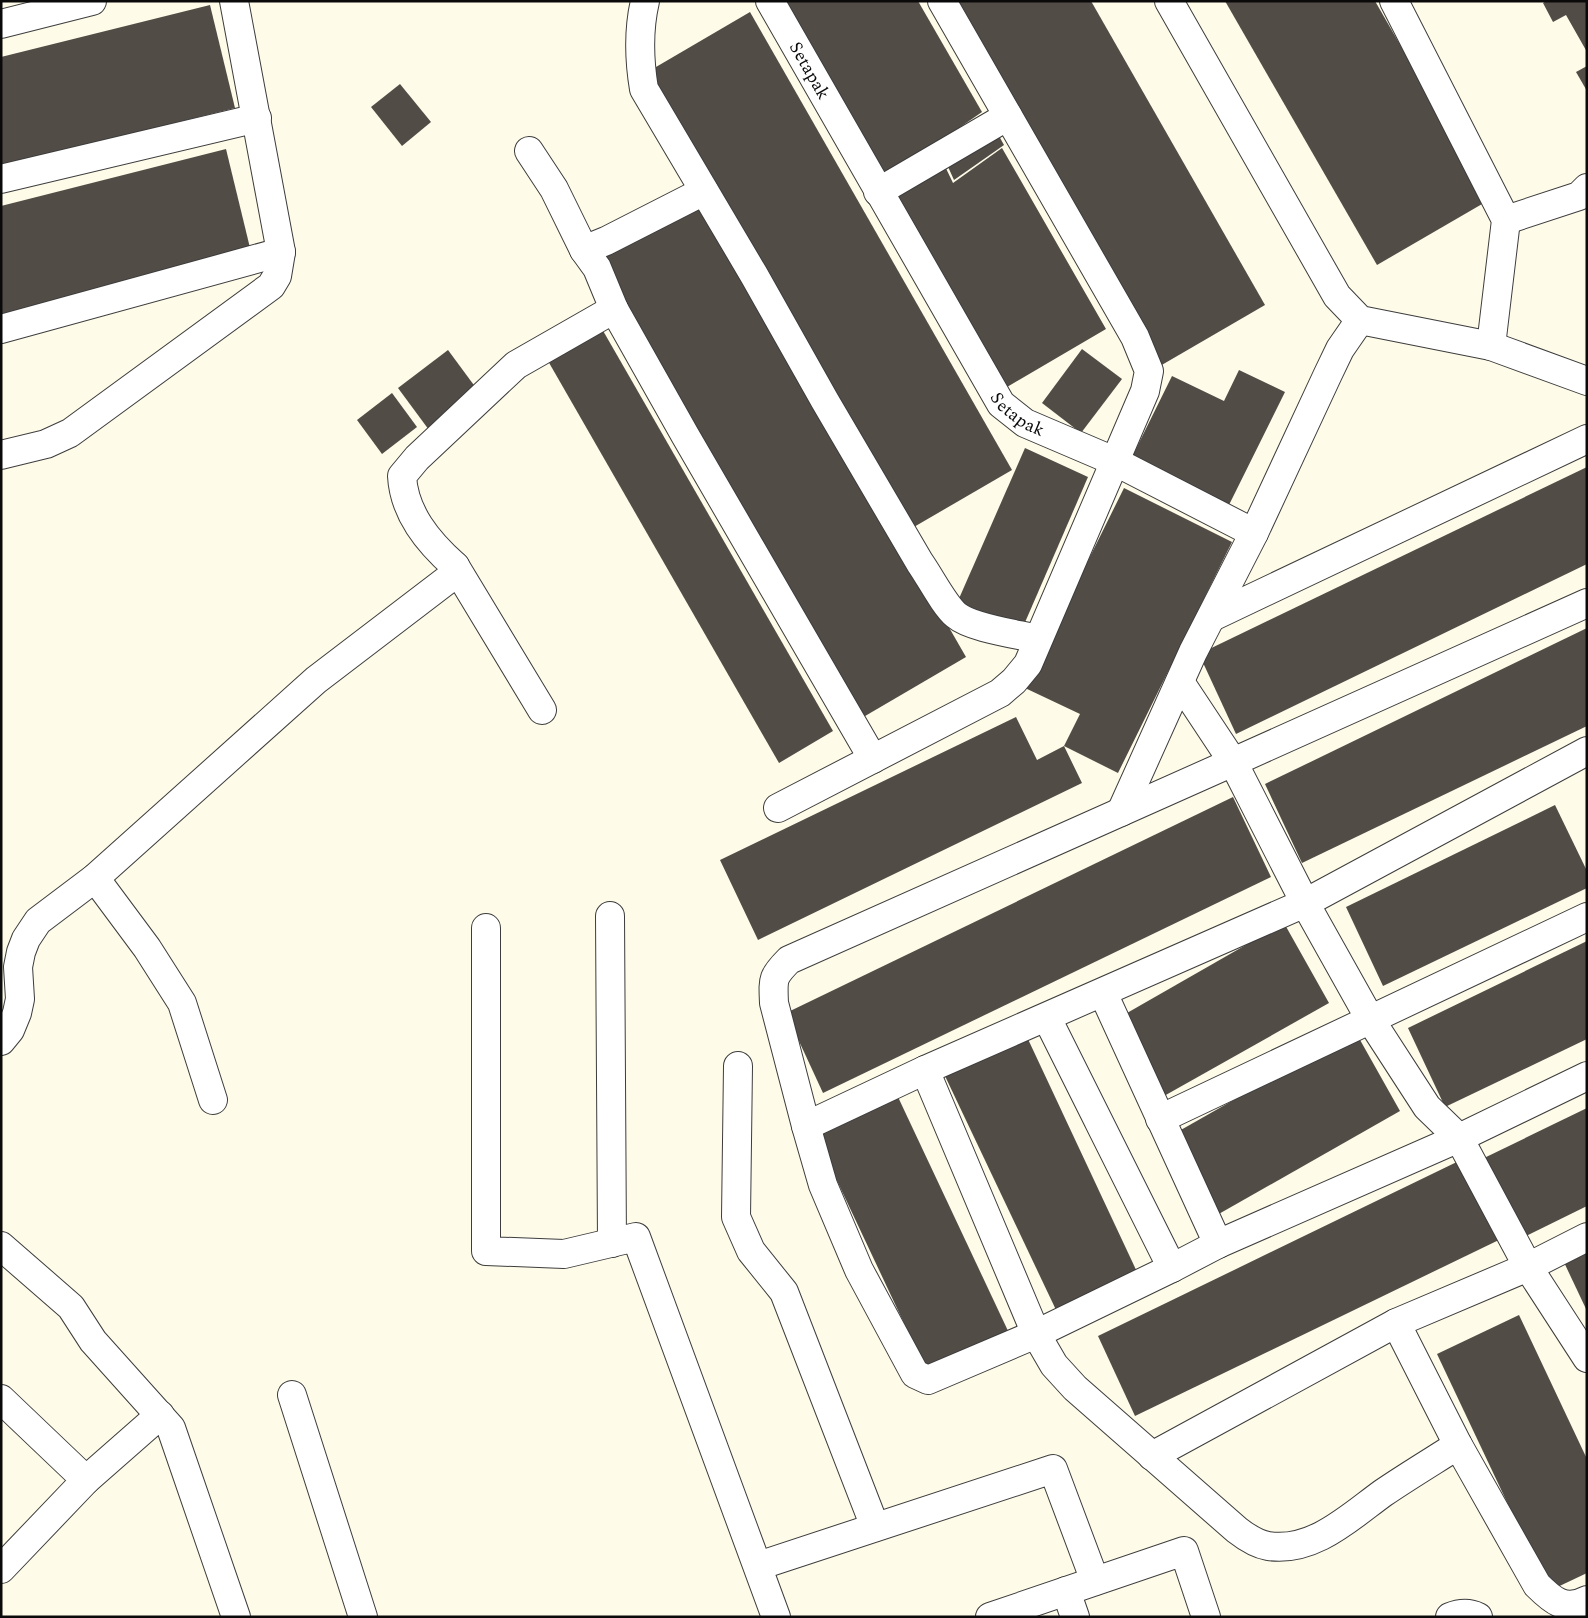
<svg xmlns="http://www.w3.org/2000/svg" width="1588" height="1618" font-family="Spectral,serif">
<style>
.building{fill:#524c47}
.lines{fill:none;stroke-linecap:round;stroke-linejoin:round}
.minor-casing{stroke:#3d3d3d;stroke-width:30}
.minor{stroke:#fff;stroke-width:28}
.labels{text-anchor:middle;stroke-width:5;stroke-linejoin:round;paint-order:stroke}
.street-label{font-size:18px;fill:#0a0a0a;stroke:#fff}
</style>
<rect width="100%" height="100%" fill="#fefbe8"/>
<g class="building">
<path d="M779 1H918L982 112 933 146 879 177Z"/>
<path d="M950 1H1091L1265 305 1160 366Z"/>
<path d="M1225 1H1375L1489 200 1377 265Z"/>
<path d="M1546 1H1587V52L1566 15 1553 22 1543 3Z"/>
<path d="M210 5 235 108 1 166V57Z"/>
<path d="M750 12 1012 470 907 531 644 74Z"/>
<path d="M1587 66V91L1576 72Z"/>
<path d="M400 84 431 122 402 146 371 107Z"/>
<path d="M994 127 1004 145 954 180 944 158Z"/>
<path d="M1002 148 1106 329 1002 390 887 192 942 160 953 183Z"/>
<path d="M226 149 251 252 1 315V206Z"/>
<path d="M703 200 966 657 860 719 597 261Z"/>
<path d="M598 322 833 731 779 763 544 354Z"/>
<path d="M1082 349 1122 379 1081 433 1042 403Z"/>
<path d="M448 350 479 392 429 430 398 388Z"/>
<path d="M1239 370 1285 392 1226 511 1129 463 1172 376 1224 401Z"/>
<path d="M392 393 417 427 382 454 357 420Z"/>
<path d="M1025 448 1088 477 1023 627 954 610Z"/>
<path d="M1587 467V564L1236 734 1199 654Z"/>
<path d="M1124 488 1232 542 1118 773 1064 746 1080 714 1025 688Z"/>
<path d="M1587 628V726L1302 863 1265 784Z"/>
<path d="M1016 717 1037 760 1064 746 1082 783 758 940 720 860Z"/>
<path d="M1233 797 1271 877 823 1093 786 1013Z"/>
<path d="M1555 805 1587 871V888L1383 986 1346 907Z"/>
<path d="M1284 923 1329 1003 1164 1096 1120 1017Z"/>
<path d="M1587 941V1039L1445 1107 1408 1028Z"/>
<path d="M1355 1031 1400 1111 1217 1215 1172 1135Z"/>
<path d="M1027 1037 1138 1274 1057 1312 945 1076Z"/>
<path d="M898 1097 1009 1333 927 1372 816 1136Z"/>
<path d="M1587 1108V1206L1520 1239 1482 1159Z"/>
<path d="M1465 1158 1503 1238 1135 1416 1098 1336Z"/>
<path d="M1587 1244V1311L1561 1256Z"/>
<path d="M1519 1315 1587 1459V1573L1549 1591 1437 1354Z"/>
</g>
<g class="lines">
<g class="minor-casing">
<g id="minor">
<path d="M645 1C638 31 639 59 644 89L754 275 825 401 920 563C930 577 944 605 956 615 971 628 1017 634 1038 639"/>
<path id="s1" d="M770 1 1001 404 1025 423 1114 461 1254 533"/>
<path d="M1169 1 1337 296 1360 320 1491 346 1587 381"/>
<path d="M1394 1 1506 220 1491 346"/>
<path d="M1 24 92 1"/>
<path d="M529 151 554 189 584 250"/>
<path d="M1 179 257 118"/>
<path d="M704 191 606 241 584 250 597 268 614 309 685 435 873 759"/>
<path d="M878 192 1008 116"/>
<path d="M1506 220 1579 196 1587 188"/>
<path d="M1 329 281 252"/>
<path d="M1 455 46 444 70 433 271 286 277 276 281 252 234 1"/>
<path d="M455 566 542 710"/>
<path d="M1587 603 1233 762 789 960C772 977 773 979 774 1003L806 1126 823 1185 859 1270 915 1374 928 1380 1036 1334 1172 1268 1218 1244 1459 1138 1587 1076"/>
<path d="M1212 617 1587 439"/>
<path d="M1180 682 1233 762 1305 903 1370 1019 1427 1107 1459 1138 1528 1267 1587 1358"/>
<path d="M778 808 1000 693 1014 681 1028 664 1145 391 1149 371 1135 337 942 1"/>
<path d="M1121 812 1193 652 1254 533 1328 374 1340 349 1360 320"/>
<path d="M95 878 147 948 182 1003 213 1100"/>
<path d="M610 916 612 1243"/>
<path d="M486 928V1251L564 1254 636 1237 776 1617"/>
<path d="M1103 993 1218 1244"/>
<path d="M1047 1018 1172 1268"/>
<path d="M1 1041 10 1030 17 1013 20 999 18 967 21 952 26 939 38 921 95 878 316 680 447 580 453 574 455 566C428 542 404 513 402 476L417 458 516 365 614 309"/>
<path d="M738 1066 736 1217 751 1251 784 1292 875 1527"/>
<path d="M925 1070 1036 1334 1054 1365 1075 1388 1237 1530C1246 1537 1256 1544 1268 1546 1313 1553 1350 1517 1383 1493 1408 1476 1433 1461 1458 1445"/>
<path d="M1160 1119 1587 917"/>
<path d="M806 1126 925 1070 1305 903 1587 751"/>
<path d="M1 1246 71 1307 93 1341 171 1428 236 1617"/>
<path d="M1396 1323 1458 1445 1537 1585C1552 1600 1565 1612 1587 1600"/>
<path d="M292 1395 363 1617"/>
<path d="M1 1399 86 1480 1 1569"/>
<path d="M1152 1456 1396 1323 1528 1267 1587 1237"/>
<path d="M86 1480 160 1415"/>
<path d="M758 1566 1053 1469 1095 1581"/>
<path d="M1066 1591 1075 1617"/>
<path d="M990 1617 1184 1551 1206 1617"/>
<path d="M1450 1617C1460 1613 1468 1612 1478 1617"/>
</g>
</g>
<use href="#minor" class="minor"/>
</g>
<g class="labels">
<g class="street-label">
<text dy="6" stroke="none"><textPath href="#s1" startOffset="80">Setapak</textPath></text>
<text dy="6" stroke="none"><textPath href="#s1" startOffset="484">Setapak</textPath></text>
</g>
</g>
<rect width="1588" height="1618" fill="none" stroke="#0a0a0a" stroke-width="5"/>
</svg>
